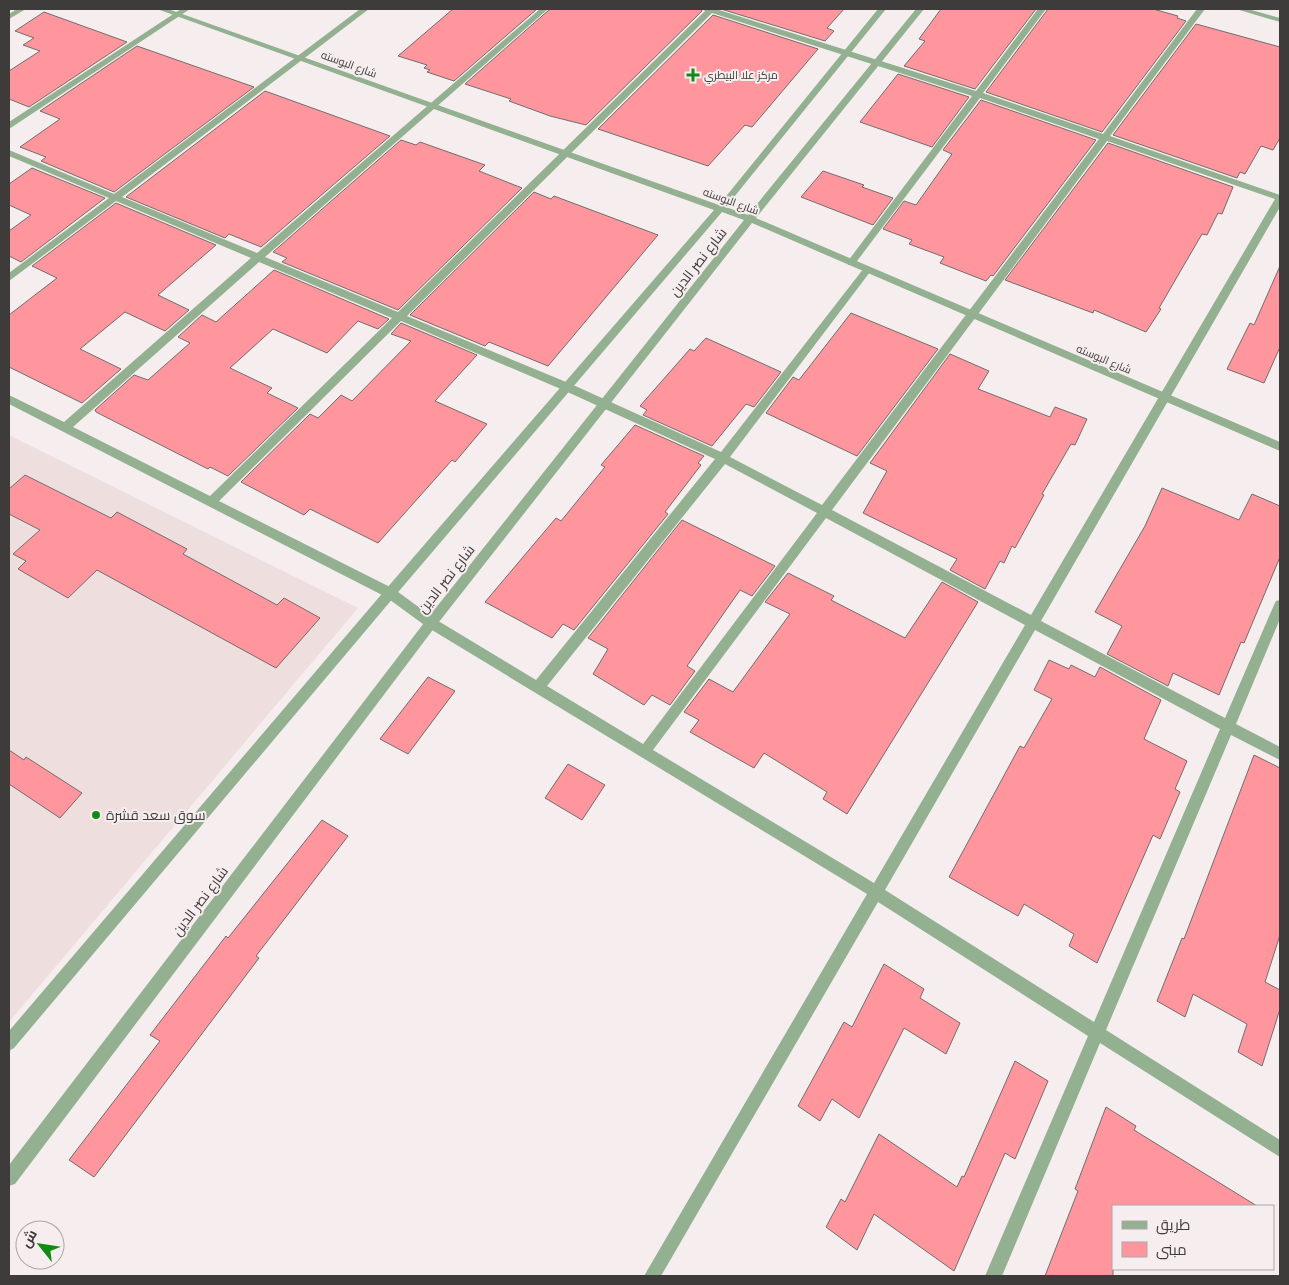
<svg xmlns="http://www.w3.org/2000/svg" width="1289" height="1285" font-family="'Nunito Sans',Cairo,sans-serif">
<style>
.built{fill:#efdede}
.building{fill:#ff969e;stroke:#736c6c}
.lines{fill:none;stroke-linecap:round;stroke-linejoin:round}
.minor{fill:#93b191;fill-rule:evenodd}
.tertiary{fill:#93b191;fill-rule:evenodd}
.poi-dot{fill:#128b12;stroke:#f6eeee;stroke-width:2}
.labels{text-anchor:middle;stroke-width:4;stroke-linejoin:round;paint-order:stroke}
.far-street-label{font-size:11px;fill:#3e3b3b;stroke:#f6eeee}
.far-poi-label{font-size:11px;fill:#3e3b3b;stroke:#f6eeee;text-anchor:start}
.street-label{font-size:14px;fill:#3e3b3b;stroke:#f6eeee}
.poi-label{font-size:14px;fill:#3e3b3b;stroke:#f6eeee;text-anchor:start}
</style>
<rect width="100%" height="100%" fill="#f6eeee"/>
<path class="built" d="M9 435 358 608 9 1022Z"/>
<g class="building">
<path d="M453 9H537L454 81 427 72 430 70 424 68 427 65 398 56Z"/>
<path d="M550 9H701L702 11 586 125 550 116 509 101 511 99 465 84Z"/>
<path d="M721 9H844L827 28 834 31 825 41Z"/>
<path d="M941 9H1036L975 89 904 66 925 41 919 39Z"/>
<path d="M1048 9H1153L1178 16 1177 18 1186 21 1102 132 986 92Z"/>
<path d="M44 12 127 42 29 107 9 99V71L40 51 23 45 34 38 15 31Z"/>
<path d="M713 15 818 49 752 127 745 125 708 166 598 129Z"/>
<path d="M1196 24 1280 47V138L1273 150 1261 146 1245 174 1240 172 1237 178 1113 135Z"/>
<path d="M137 46 254 87 114 192 41 161 46 157 20 147 60 119 40 111Z"/>
<path d="M898 74 969 97 932 147 860 122Z"/>
<path d="M265 91 390 136 261 247 229 234 225 238 126 197Z"/>
<path d="M981 100 1096 140 993 276 991 275 986 281 940 263 944 257 909 244 912 240 883 229 904 201 916 205 952 154 943 150Z"/>
<path d="M401 140 416 145 420 142 485 165 479 171 522 188 398 310 282 262 287 258 273 252Z"/>
<path d="M1108 143 1233 187 1222 214 1218 213 1207 235 1202 234 1159 308 1161 309 1146 332 1094 310 1093 313 1005 280Z"/>
<path d="M32 168 105 198 21 262 9 256V231L31 215 9 205V184Z"/>
<path d="M823 171 864 185 862 187 893 198 873 225 801 197Z"/>
<path d="M534 192 551 199 554 196 658 235 548 366 489 342 485 346 410 315Z"/>
<path d="M116 203 216 245 158 295 189 310 165 331 125 312 80 349 121 369 82 403 9 367V315L57 278 32 266Z"/>
<path d="M1280 266V347L1264 383 1227 369 1250 323 1254 325Z"/>
<path d="M274 270 389 319 378 329 358 321 327 353 273 329 230 368 272 388 267 393 298 408 228 476 210 467 208 469 96 412 95 410 134 375 148 380 190 343 178 337 202 315 216 322Z"/>
<path d="M851 313 938 349 857 456 766 413 793 377 799 380Z"/>
<path d="M401 323 477 355 435 401 487 424 455 462 452 460 378 543 310 509 304 515 241 482 310 414 318 418 341 395 352 401 411 341 391 334Z"/>
<path d="M706 338 781 372 754 407 746 404 712 446 643 415 647 410 640 406 690 349 694 351Z"/>
<path d="M950 354 989 371 978 389 1050 417 1055 407 1087 419 1075 445 1071 444 1042 494 1044 495 1015 548 1012 546 1004 563 1000 561 985 589 950 570 957 559 863 513 887 471 870 463Z"/>
<path d="M635 425 704 456 698 463 701 465 665 512 668 514 574 630 563 624 552 638 485 602 556 518 561 521 605 467 601 465Z"/>
<path d="M25 475 111 518 117 512 187 549 183 554 277 605 284 598 320 618 276 668 97 570 68 598 18 569 26 561 13 554 40 530 9 514V489Z"/>
<path d="M1162 488 1239 520 1252 494 1280 506V557L1244 643 1241 642 1219 695 1173 673 1168 686 1107 654 1122 626 1095 612 1145 526Z"/>
<path d="M682 520 775 566 752 596 740 590 687 666 695 671 670 705 652 695 644 705 593 674 608 649 588 638Z"/>
<path d="M788 573 834 596 831 600 905 638 942 582 978 602 847 814 823 799 827 792 764 753 754 768 690 732 699 720 684 712 709 679 733 692 790 614 765 602Z"/>
<path d="M1049 660 1069 669 1071 665 1095 677 1100 667 1161 700 1144 739 1187 761 1175 789 1180 792 1160 839 1153 835 1097 963 1069 946 1074 934 1024 904 1018 916 949 877 1020 746 1024 748 1052 699 1034 690Z"/>
<path d="M428 677 455 691 408 754 380 739Z"/>
<path d="M9 750 24 760 26 757 82 793 60 818 9 784Z"/>
<path d="M1254 755 1280 768V935L1265 982 1280 990V1009L1262 1066 1238 1052 1247 1024 1193 994 1185 1017 1157 1001 1182 938 1184 939Z"/>
<path d="M568 764 605 785 582 820 545 798Z"/>
<path d="M322 820 348 836 256 956 259 958 94 1177 69 1160 160 1041 150 1035 226 936 228 938Z"/>
<path d="M884 964 924 989 920 998 960 1023 946 1054 904 1028 859 1118 832 1099 820 1121 798 1106 844 1022 852 1027Z"/>
<path d="M1015 1061 1048 1081 1015 1159 1005 1153 954 1271 874 1214 857 1250 826 1227 841 1199 845 1202 879 1134 957 1187 962 1176 964 1177Z"/>
<path d="M1106 1107 1136 1126 1134 1130 1257 1206H1113V1276H1045L1078 1191 1075 1189Z"/>
</g>
<g class="lines">
<g class="minor">
<path d="M17 9H26L9 19V14Z"/>
<path d="M181 9H190L9 129V122Z"/>
<path d="M360 9H369L122 197 257 253 540 9H548L265 257 398 312 705 11 703 9H716L976 91 1038 9H1046L983 93 1103 134 1197 9H1205L1110 136 1280 195V207L1041 621 1225 718 1274 605 1276 601 1280 600V619L1236 724 1280 747V760L1231 735 1106 1030 1280 1140V1157L1100 1043 1002 1276H985L1088 1036 878 902 661 1276H644L867 894 427 627 386 597 9 404V395L64 422 251 258 116 201 9 281V273L109 198 9 156V150L114 194ZM712 13 972 96 848 261V265H854L980 98 1099 139 822 505 730 457 870 272V268H864L721 452 571 384 407 316ZM1107 141 1275 199 1031 615 832 510ZM259 262 392 318 210 496 73 427ZM401 321 563 390 715 459 536 680 435 619 394 589 219 501ZM725 464 817 513 643 744 547 686ZM826 518 1025 625 874 883 653 750ZM1035 630 1220 729 1094 1022 885 890Z"/>
</g>
<g class="tertiary">
<path d="M157 9H168L719 205 878 9H886L726 207 748 215 916 9H924L756 218 1280 442V451L752 223 435 627 15 1184 9 1186V1165L427 619 744 220 722 212 394 597 14 1048 9 1051V1031L386 589 714 210Z"/>
<path d="M1236 9H1248L1280 18V22Z"/>
</g>
</g>
<g class="poi-dot">
<path d="M690.5 67.5h5v5h5v5h-5v5h-5v-5h-5v-5h5z"/>
<circle cx="96" cy="815" r="5"/>
</g>
<g class="labels">
<g class="far-street-label">
<text transform="translate(349 64) rotate(20)" y="4">شارع البوسته</text>
<text transform="translate(731 201) rotate(20)" y="4">شارع البوسته</text>
<text transform="translate(1104 359) rotate(23)" y="4">شارع البوسته</text>
</g>
<g class="far-poi-label">
<text x="704" y="79">مركز علا البيطري</text>
</g>
<g class="street-label">
<text transform="translate(698 262) rotate(-52)" y="5">شارع نصر الدين</text>
<text transform="translate(446 579) rotate(-52)" y="5">شارع نصر الدين</text>
<text transform="translate(200 901) rotate(-53)" y="5">شارع نصر الدين</text>
</g>
<g class="poi-label">
<text x="106" y="820">سوق سعد قشرة</text>
</g>
</g>
<rect width="1289" height="1285" fill="none" stroke="#3e3b3b" stroke-width="20"/>
<rect x="1112" y="1205" width="162" height="65" fill="#f6eeee" stroke="#aca6a6"/>
<rect x="1122" y="1221" width="25" height="8" fill="#93b191" stroke="#aca6a6"/>
<text x="1156" y="1230" font-size="15" fill="#3e3b3b">طريق</text>
<rect x="1122" y="1242" width="25" height="15" fill="#ff969e" stroke="#aca6a6"/>
<text x="1156" y="1255" font-size="15" fill="#3e3b3b">مبنى</text>
<g transform="translate(40 1245) rotate(300)"><circle r="24" fill="#f6eeee" stroke="#aca6a6"/>
<path d="M0-4L9 19L0 12L-9 19Z" fill="#128b12"/>
<text y="-8" font-size="14" font-weight="bold" text-anchor="middle" fill="#3e3b3b">ش</text>
</g>
</svg>
